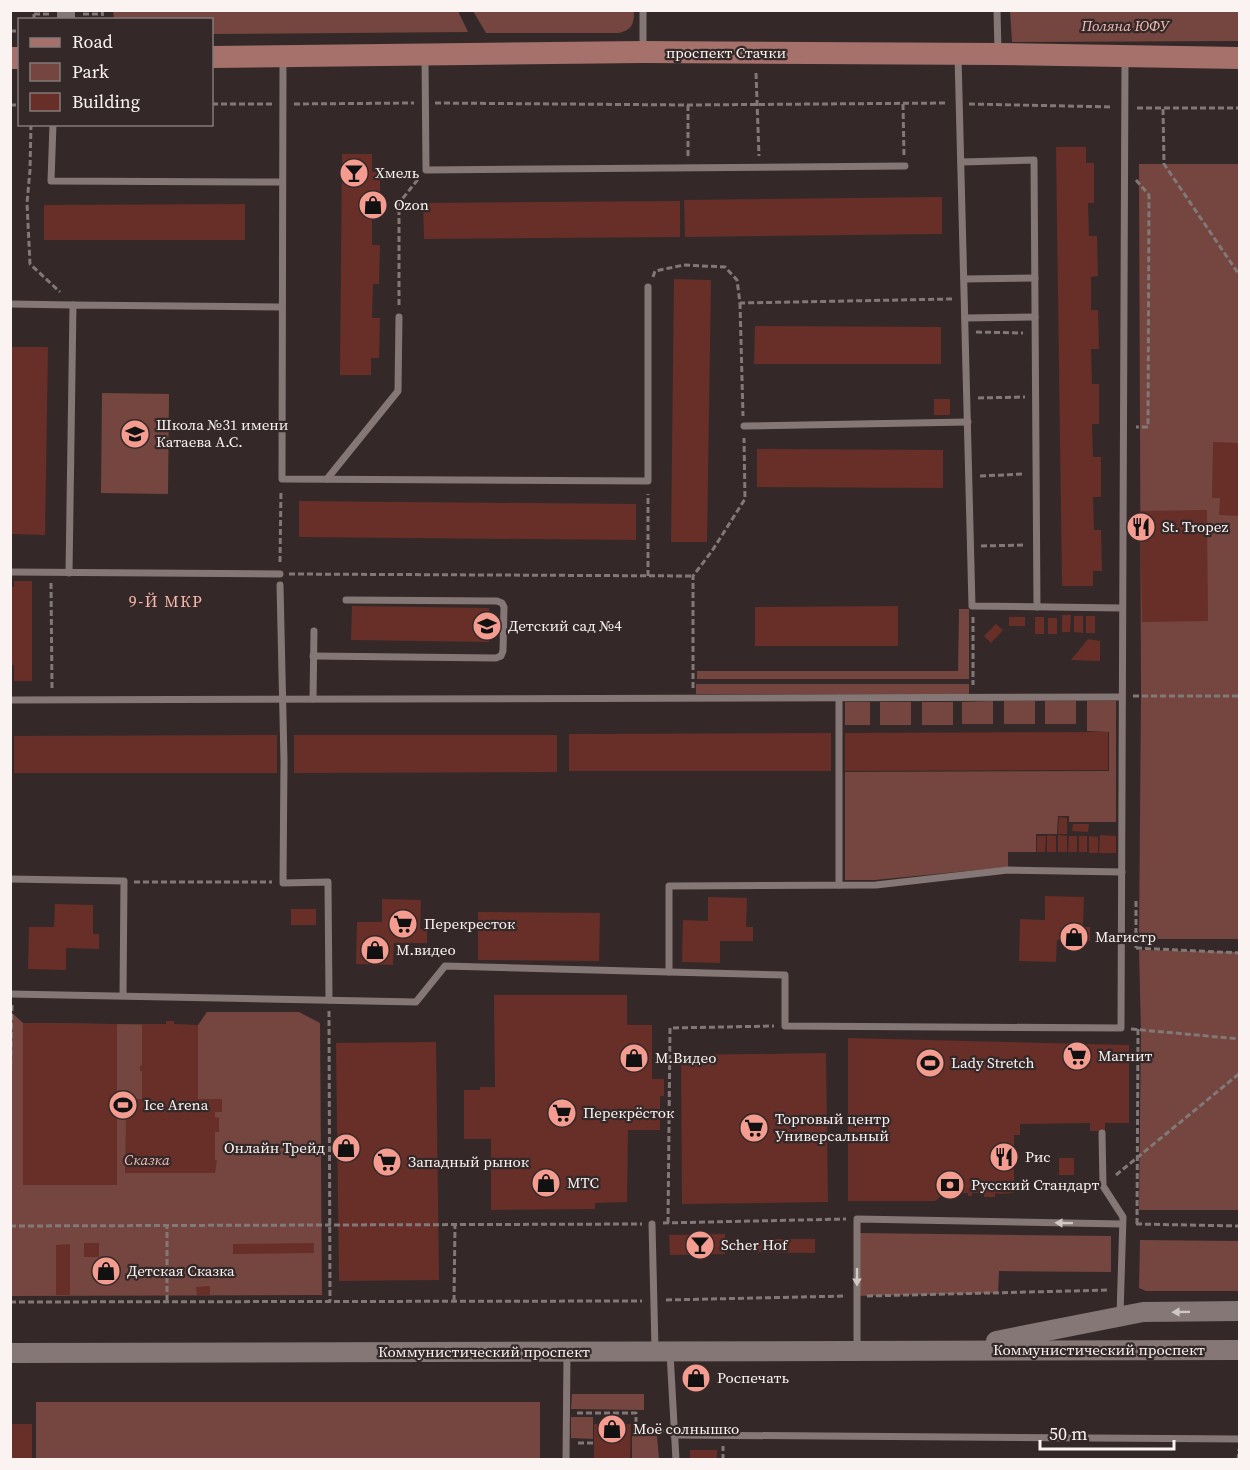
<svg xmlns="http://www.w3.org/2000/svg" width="1250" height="1470" font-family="'Source Serif 4',serif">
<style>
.green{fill:#74463f}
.building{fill:#672f28}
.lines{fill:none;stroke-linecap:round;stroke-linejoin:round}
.path{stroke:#817877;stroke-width:3;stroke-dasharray:6 3;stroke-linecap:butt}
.service{stroke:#847775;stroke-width:7}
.tertiary{stroke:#847775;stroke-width:18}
.secondary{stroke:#847775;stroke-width:20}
.primary{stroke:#a5716a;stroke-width:22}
.oneway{fill:#d1c8c6}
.labels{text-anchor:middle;stroke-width:4.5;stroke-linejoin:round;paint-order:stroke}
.park-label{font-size:15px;font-style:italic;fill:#f5bcb4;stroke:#342928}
.street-label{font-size:15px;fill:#faf3f2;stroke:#342928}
.poi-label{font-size:15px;fill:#faf3f2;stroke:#342928;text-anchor:start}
.neighbourhood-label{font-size:16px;letter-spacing:1.5px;fill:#fab7ad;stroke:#342928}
</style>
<rect width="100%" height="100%" fill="#342928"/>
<g class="green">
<path d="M113 11H458L468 32 212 34V20L114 19Z"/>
<path d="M473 11H634C634 24 632 30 618 33H486Z"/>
<path d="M1010 11H1239V41L1012 42Z"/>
<path d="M1139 164H1239V939H1139L1141 696Z"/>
<path d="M102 393 169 394 168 494 101 493Z"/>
<path d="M959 609H969V679H697V671H958Z"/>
<rect x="696" y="684" width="273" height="10"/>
<path d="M993 701V724H962V702Z"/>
<rect x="1004" y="701" width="31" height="23"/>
<rect x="1045" y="701" width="31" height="23"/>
<path d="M1087 701H1116V822H1069V816H1058L1057 834H1036V852H1008V867L875 880H845V772L1109 771V732L1087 731Z"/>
<rect x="845" y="702" width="25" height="23"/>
<rect x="880" y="702" width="31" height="23"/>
<rect x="922" y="702" width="31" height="23"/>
<path d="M1139 950 1239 952V1210H1139L1141 1031Z"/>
<path d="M10 1011 23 1023 198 1025 207 1012H299L320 1023 322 1295 11 1296Z"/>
<path d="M857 1233 1111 1236V1272L999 1271 998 1293 857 1296Z"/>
<path d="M1140 1240 1239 1241V1291H1146L1139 1288Z"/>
<path d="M572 1394H644V1410L571 1409Z"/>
<rect x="36" y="1402" width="504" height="57"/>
<path d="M571 1417H593V1439L571 1438Z"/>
<path d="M632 1436H657L659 1459H632Z"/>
</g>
<g class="building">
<path d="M1056 147H1086V163H1094V203H1088L1089 236H1097L1098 276 1091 277V310H1098L1099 349H1091L1092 384H1099V424H1092L1093 457H1101V497H1093L1094 530H1101L1102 571H1093V586H1062Z"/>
<path d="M342 154H372V172H380V211H372V245H380L379 284H373L372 318H380L379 358H371V375H340Z"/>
<path d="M942 197V234L685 237 684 200Z"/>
<path d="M680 201V237L424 239 423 203Z"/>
<path d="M245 204V240H44V205Z"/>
<path d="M674 279 711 280 707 542H671Z"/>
<path d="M755 326 941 327V364H754Z"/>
<path d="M12 347H48L45 535 10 534Z"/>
<rect x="934" y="399" width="16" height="16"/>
<path d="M1213 442 1240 443V516L1219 515 1220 498H1212Z"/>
<path d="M757 449 943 450V488L757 487Z"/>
<path d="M299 501 636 504V540L299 537Z"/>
<path d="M1207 510 1208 621 1142 622 1140 511Z"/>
<path d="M14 581H32V681H14V665H10V587H14Z"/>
<path d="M352 606 489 608V642L351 640Z"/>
<path d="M898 606V646H755V607Z"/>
<path d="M1062 615H1071L1070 632H1062Z"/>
<path d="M1074 616H1083V633L1074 632Z"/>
<rect x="1086" y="616" width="9" height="17"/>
<rect x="1009" y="617" width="16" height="9"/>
<rect x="1035" y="617" width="9" height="17"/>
<rect x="1048" y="618" width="9" height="16"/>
<path d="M996 624 1003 630 991 643 984 636Z"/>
<path d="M1088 639 1100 641V661L1071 660Z"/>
<path d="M1108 732V770L845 771V733Z"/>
<path d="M831 733V771H569V734Z"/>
<path d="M277 735V773H14V736Z"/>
<path d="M294 735H557V772L294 773Z"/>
<path d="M1059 817 1067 818V834H1058Z"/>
<path d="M1073 824H1089L1088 832 1072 831Z"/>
<path d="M1047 835 1056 836V852H1047Z"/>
<path d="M1058 835 1067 836V852H1058Z"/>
<path d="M1100 835 1116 836V853H1099Z"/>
<path d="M1037 836H1046L1045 852H1037Z"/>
<path d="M1069 836H1077V852H1068Z"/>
<rect x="1079" y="836" width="8" height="16"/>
<path d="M1089 836 1098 837V853H1089Z"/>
<path d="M1045 896 1084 897 1083 927H1090V941L1057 940 1056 962 1019 961 1020 919 1045 920Z"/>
<path d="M708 897 747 898 746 927H753V941H720V963L682 962 683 920 708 921Z"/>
<path d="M382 899 421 900 420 929H427V943H394L393 965 356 964 357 922H382Z"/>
<path d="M55 904 93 905V934H99V949L66 948V970L28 969 29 927H54Z"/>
<rect x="291" y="909" width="25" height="16"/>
<path d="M478 912 600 913 599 961 478 960Z"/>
<path d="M494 995H627V1025H652V1079H664V1096H660V1130H628L627 1202 595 1203V1209L491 1210V1139H464V1090H480V1087H495Z"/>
<path d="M166 1021H174V1024L198 1025V1099H222V1112H215V1117L219 1118V1132H215V1160H217L215 1173H125L126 1111H117V1185H23V1023L117 1024V1099H142V1071H140V1066L142 1065V1024H166Z"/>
<path d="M848 1038 1129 1045V1123H1105V1131H1090V1123L1020 1124V1135H1014V1193L1000 1194 995 1193V1197H984V1193H972V1196H968V1193H945L935 1201H848Z"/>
<path d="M436 1042 439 1280 339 1281 336 1043Z"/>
<path d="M826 1053 828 1202 682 1204 681 1055Z"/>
<rect x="1059" y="1158" width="15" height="17"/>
<path d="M725 1234V1254L670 1255 669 1235Z"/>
<path d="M762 1239H815V1253L751 1252Z"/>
<rect x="84" y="1243" width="15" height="14"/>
<path d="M314 1243V1253L233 1254V1244Z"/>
<path d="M70 1244V1295H56V1245Z"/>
<path d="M210 1286V1295H197L196 1287Z"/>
<rect x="10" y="1424" width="22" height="36"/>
<path d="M594 1424H631L630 1460H594Z"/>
<rect x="690" y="1450" width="27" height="10"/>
</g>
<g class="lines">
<g class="path">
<path d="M102 10 103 20"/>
<path d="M34 14H50"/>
<path d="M83 14H102"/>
<path d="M34 20V10"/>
<path d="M10 31H20"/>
<path d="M756 73 759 156"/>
<path d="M435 103 688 105 948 103"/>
<path d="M212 104H273"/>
<path d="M294 104 414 103"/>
<path d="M903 104 904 156"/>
<path d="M969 104 1113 107"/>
<path d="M10 105H20"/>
<path d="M688 105V157"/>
<path d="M1137 108H1240"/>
<path d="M1163 109 1164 164 1240 276"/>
<path d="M31 124 30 170 27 203 30 264 60 292"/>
<path d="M1136 180 1149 195 1148 427H1136"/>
<path d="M653 277 655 271 684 265 725 267 737 280 740 303 952 299"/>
<path d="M740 303 743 416"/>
<path d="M399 305V203L419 178"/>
<path d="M976 332 1023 333"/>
<path d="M978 398 1025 397"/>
<path d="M980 476 1024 474"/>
<path d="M981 546 1026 545"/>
<path d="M280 562 281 490"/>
<path d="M289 574 693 576"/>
<path d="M648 576V494"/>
<path d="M51 583 52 688"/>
<path d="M973 617V685"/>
<path d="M693 688V576L712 551 745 499 744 438"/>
<path d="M1133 696H1240"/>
<path d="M134 882H272"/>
<path d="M1136 901V948"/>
<path d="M1136 948 1240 953"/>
<path d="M329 1011 330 1301"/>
<path d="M1131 1029 1240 1039"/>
<path d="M10 1101 12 1005"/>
<path d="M1116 1175 1240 1073"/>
<path d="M663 1223 846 1219"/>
<path d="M668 1223 670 1028 774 1026"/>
<path d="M1136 1224 1240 1226"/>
<path d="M1137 1224 1138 1029"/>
<path d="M10 1226 642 1224"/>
<path d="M867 1296 1110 1290"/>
<path d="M666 1300 846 1296"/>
<path d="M167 1301V1225"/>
<path d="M454 1301 455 1225"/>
<path d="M10 1302 642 1301"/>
<path d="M577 1413H636V1430L664 1431"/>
<path d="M578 1443H594"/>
<path d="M723 1460V1446"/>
<path d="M1238 1460 1239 1449"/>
</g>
<g class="service">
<path d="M997 10 998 51"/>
<path d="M643 50V10"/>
<path d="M958 56 972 606 1122 608"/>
<path d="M425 58 426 170 905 166"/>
<path d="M283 59 282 479 648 481V287"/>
<path d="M53 124 51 181 282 182"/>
<path d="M961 162 1034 160 1037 607"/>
<path d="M964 279 1035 278"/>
<path d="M10 304 73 305"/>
<path d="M965 318 1035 317"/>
<path d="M744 426 968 422"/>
<path d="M327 479 398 391 399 317"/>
<path d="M10 572 280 574"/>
<path d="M69 573 73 305 282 307"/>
<path d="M280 585 284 761 283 883 328 882 329 1000"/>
<path d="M313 656 496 658 501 656 503 651 504 607 502 603 497 601 346 600"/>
<path d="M313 699 314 631"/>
<path d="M10 700 1122 697"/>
<path d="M10 879 124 881 123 995"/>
<path d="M839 885V698"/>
<path d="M669 972V886L876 885 1008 870 1122 872"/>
<path d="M10 994 416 1002 445 966 785 975V1026L1121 1028 1125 59"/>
<path d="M1102 1133 1103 1186 1123 1217 1120 1315"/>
<path d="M652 1224 655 1348"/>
<path d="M857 1349V1219L1122 1224"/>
<path d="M670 1353 676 1460"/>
<path d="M674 1435 1240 1439"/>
<path d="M566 1460 567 1354"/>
</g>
<path class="tertiary" d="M66 20V10"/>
<g class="secondary">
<path d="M996 1341 1143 1312 1240 1311"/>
<path d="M10 1353 1240 1350"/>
</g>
<g class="primary">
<path d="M212 57 643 52 998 54 1240 58"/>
<path d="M10 58H20"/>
</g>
</g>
<defs><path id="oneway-solid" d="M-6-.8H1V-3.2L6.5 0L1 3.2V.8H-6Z" transform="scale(1.5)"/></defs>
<g class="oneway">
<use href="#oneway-solid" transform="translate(1064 1223) rotate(-179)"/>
<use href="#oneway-solid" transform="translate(857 1277) rotate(90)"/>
<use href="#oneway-solid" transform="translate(1181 1312) rotate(179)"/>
</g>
<defs>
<g id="bar-disc" transform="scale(1.5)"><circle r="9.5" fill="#f59c90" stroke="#342928"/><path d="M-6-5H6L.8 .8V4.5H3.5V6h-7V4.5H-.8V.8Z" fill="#111"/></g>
<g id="shop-disc" transform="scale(1.5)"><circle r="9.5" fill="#f59c90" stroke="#342928"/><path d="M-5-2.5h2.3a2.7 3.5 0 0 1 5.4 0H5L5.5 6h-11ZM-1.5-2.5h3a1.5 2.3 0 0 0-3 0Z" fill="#111"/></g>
<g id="school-disc" transform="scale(1.5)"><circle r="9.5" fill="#f59c90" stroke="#342928"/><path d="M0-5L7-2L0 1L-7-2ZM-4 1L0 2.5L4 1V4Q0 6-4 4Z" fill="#111"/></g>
<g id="restaurant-disc" transform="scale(1.5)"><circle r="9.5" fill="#f59c90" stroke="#342928"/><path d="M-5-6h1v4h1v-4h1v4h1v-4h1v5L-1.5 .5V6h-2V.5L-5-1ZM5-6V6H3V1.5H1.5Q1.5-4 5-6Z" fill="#111"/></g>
<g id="supermarket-disc" transform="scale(1.5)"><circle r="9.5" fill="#f59c90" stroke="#342928"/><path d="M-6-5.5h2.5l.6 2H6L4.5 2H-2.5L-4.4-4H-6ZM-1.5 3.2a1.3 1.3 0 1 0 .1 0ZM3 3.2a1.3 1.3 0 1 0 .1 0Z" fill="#111"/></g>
<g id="stadium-disc" transform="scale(1.5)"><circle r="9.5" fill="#f59c90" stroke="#342928"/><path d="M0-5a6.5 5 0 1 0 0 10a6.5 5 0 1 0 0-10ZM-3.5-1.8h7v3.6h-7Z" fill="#111"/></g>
<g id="bank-disc" transform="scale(1.5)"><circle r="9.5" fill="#f59c90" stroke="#342928"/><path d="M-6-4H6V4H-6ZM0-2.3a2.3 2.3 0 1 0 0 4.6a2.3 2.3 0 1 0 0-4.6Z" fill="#111"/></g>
</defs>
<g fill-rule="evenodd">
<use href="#bar-disc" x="354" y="173"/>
<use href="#shop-disc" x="373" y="205"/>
<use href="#school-disc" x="135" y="434"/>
<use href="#restaurant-disc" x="1141" y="527"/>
<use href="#school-disc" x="487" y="626"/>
<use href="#supermarket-disc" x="403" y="924"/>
<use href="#shop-disc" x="1074" y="937"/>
<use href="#shop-disc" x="375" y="950"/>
<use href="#supermarket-disc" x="1077" y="1056"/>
<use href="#shop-disc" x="634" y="1058"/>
<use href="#stadium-disc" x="930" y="1063"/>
<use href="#stadium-disc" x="123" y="1105"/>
<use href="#supermarket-disc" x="562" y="1113"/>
<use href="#supermarket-disc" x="754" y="1128"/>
<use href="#shop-disc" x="346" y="1148"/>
<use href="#restaurant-disc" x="1004" y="1157"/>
<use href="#supermarket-disc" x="387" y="1162"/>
<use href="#shop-disc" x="546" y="1183"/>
<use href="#bank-disc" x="950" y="1185"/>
<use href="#bar-disc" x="700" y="1245"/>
<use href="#shop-disc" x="106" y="1271"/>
<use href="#shop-disc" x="696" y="1378"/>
<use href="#shop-disc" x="612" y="1429"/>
</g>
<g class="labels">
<g class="park-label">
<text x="1125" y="31">Поляна ЮФУ</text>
<text x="147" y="1165">Сказка</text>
</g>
<g class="street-label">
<text x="726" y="58">проспект Стачки</text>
<text x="1099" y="1355">Коммунистический проспект</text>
<text x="484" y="1357">Коммунистический проспект</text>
</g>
<g class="poi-label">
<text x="375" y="178">Хмель</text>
<text x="394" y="210">Ozon</text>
<text x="156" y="430">Школа №31 имени<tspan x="156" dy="17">Катаева А.С.</tspan></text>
<text x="1162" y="532">St. Tropez</text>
<text x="508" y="631">Детский сад №4</text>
<text x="424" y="929">Перекресток</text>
<text x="1095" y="942">Магистр</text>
<text x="396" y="955">М.видео</text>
<text x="1098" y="1061">Магнит</text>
<text x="655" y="1063">М.Видео</text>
<text x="951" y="1068">Lady Stretch</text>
<text x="144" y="1110">Ice Arena</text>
<text x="583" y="1118">Перекрёсток</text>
<text x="775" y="1124">Торговый центр<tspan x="775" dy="17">Универсальный</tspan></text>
<text x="325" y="1153" text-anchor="end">Онлайн Трейд</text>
<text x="1025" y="1162">Рис</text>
<text x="408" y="1167">Западный рынок</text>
<text x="567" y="1188">МТС</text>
<text x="971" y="1190">Русский Стандарт</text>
<text x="721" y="1250">Scher Hof</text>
<text x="127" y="1276">Детская Сказка</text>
<text x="717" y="1383">Роспечать</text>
<text x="633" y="1434">Моё солнышко</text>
</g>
<g class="neighbourhood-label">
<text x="166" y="607">9-Й МКР</text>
</g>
</g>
<rect width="1250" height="1470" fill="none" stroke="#faf3f2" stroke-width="24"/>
<rect x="18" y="18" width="195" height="108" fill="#342928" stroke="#837a79" stroke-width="1.5"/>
<rect x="30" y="38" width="30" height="9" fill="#a5716a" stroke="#837a79" stroke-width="1.5"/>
<text x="72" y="48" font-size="18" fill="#faf3f2">Road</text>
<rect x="30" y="63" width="30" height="18" fill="#74463f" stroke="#837a79" stroke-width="1.5"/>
<text x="72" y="78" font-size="18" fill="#faf3f2">Park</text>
<rect x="30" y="93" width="30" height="18" fill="#672f28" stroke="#837a79" stroke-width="1.5"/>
<text x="72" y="108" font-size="18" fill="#faf3f2">Building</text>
<path d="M1040 1440v9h134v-9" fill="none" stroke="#faf3f2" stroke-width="3"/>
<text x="1049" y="1440" font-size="18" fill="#faf3f2" stroke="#342928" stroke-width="4.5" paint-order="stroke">50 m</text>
</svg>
